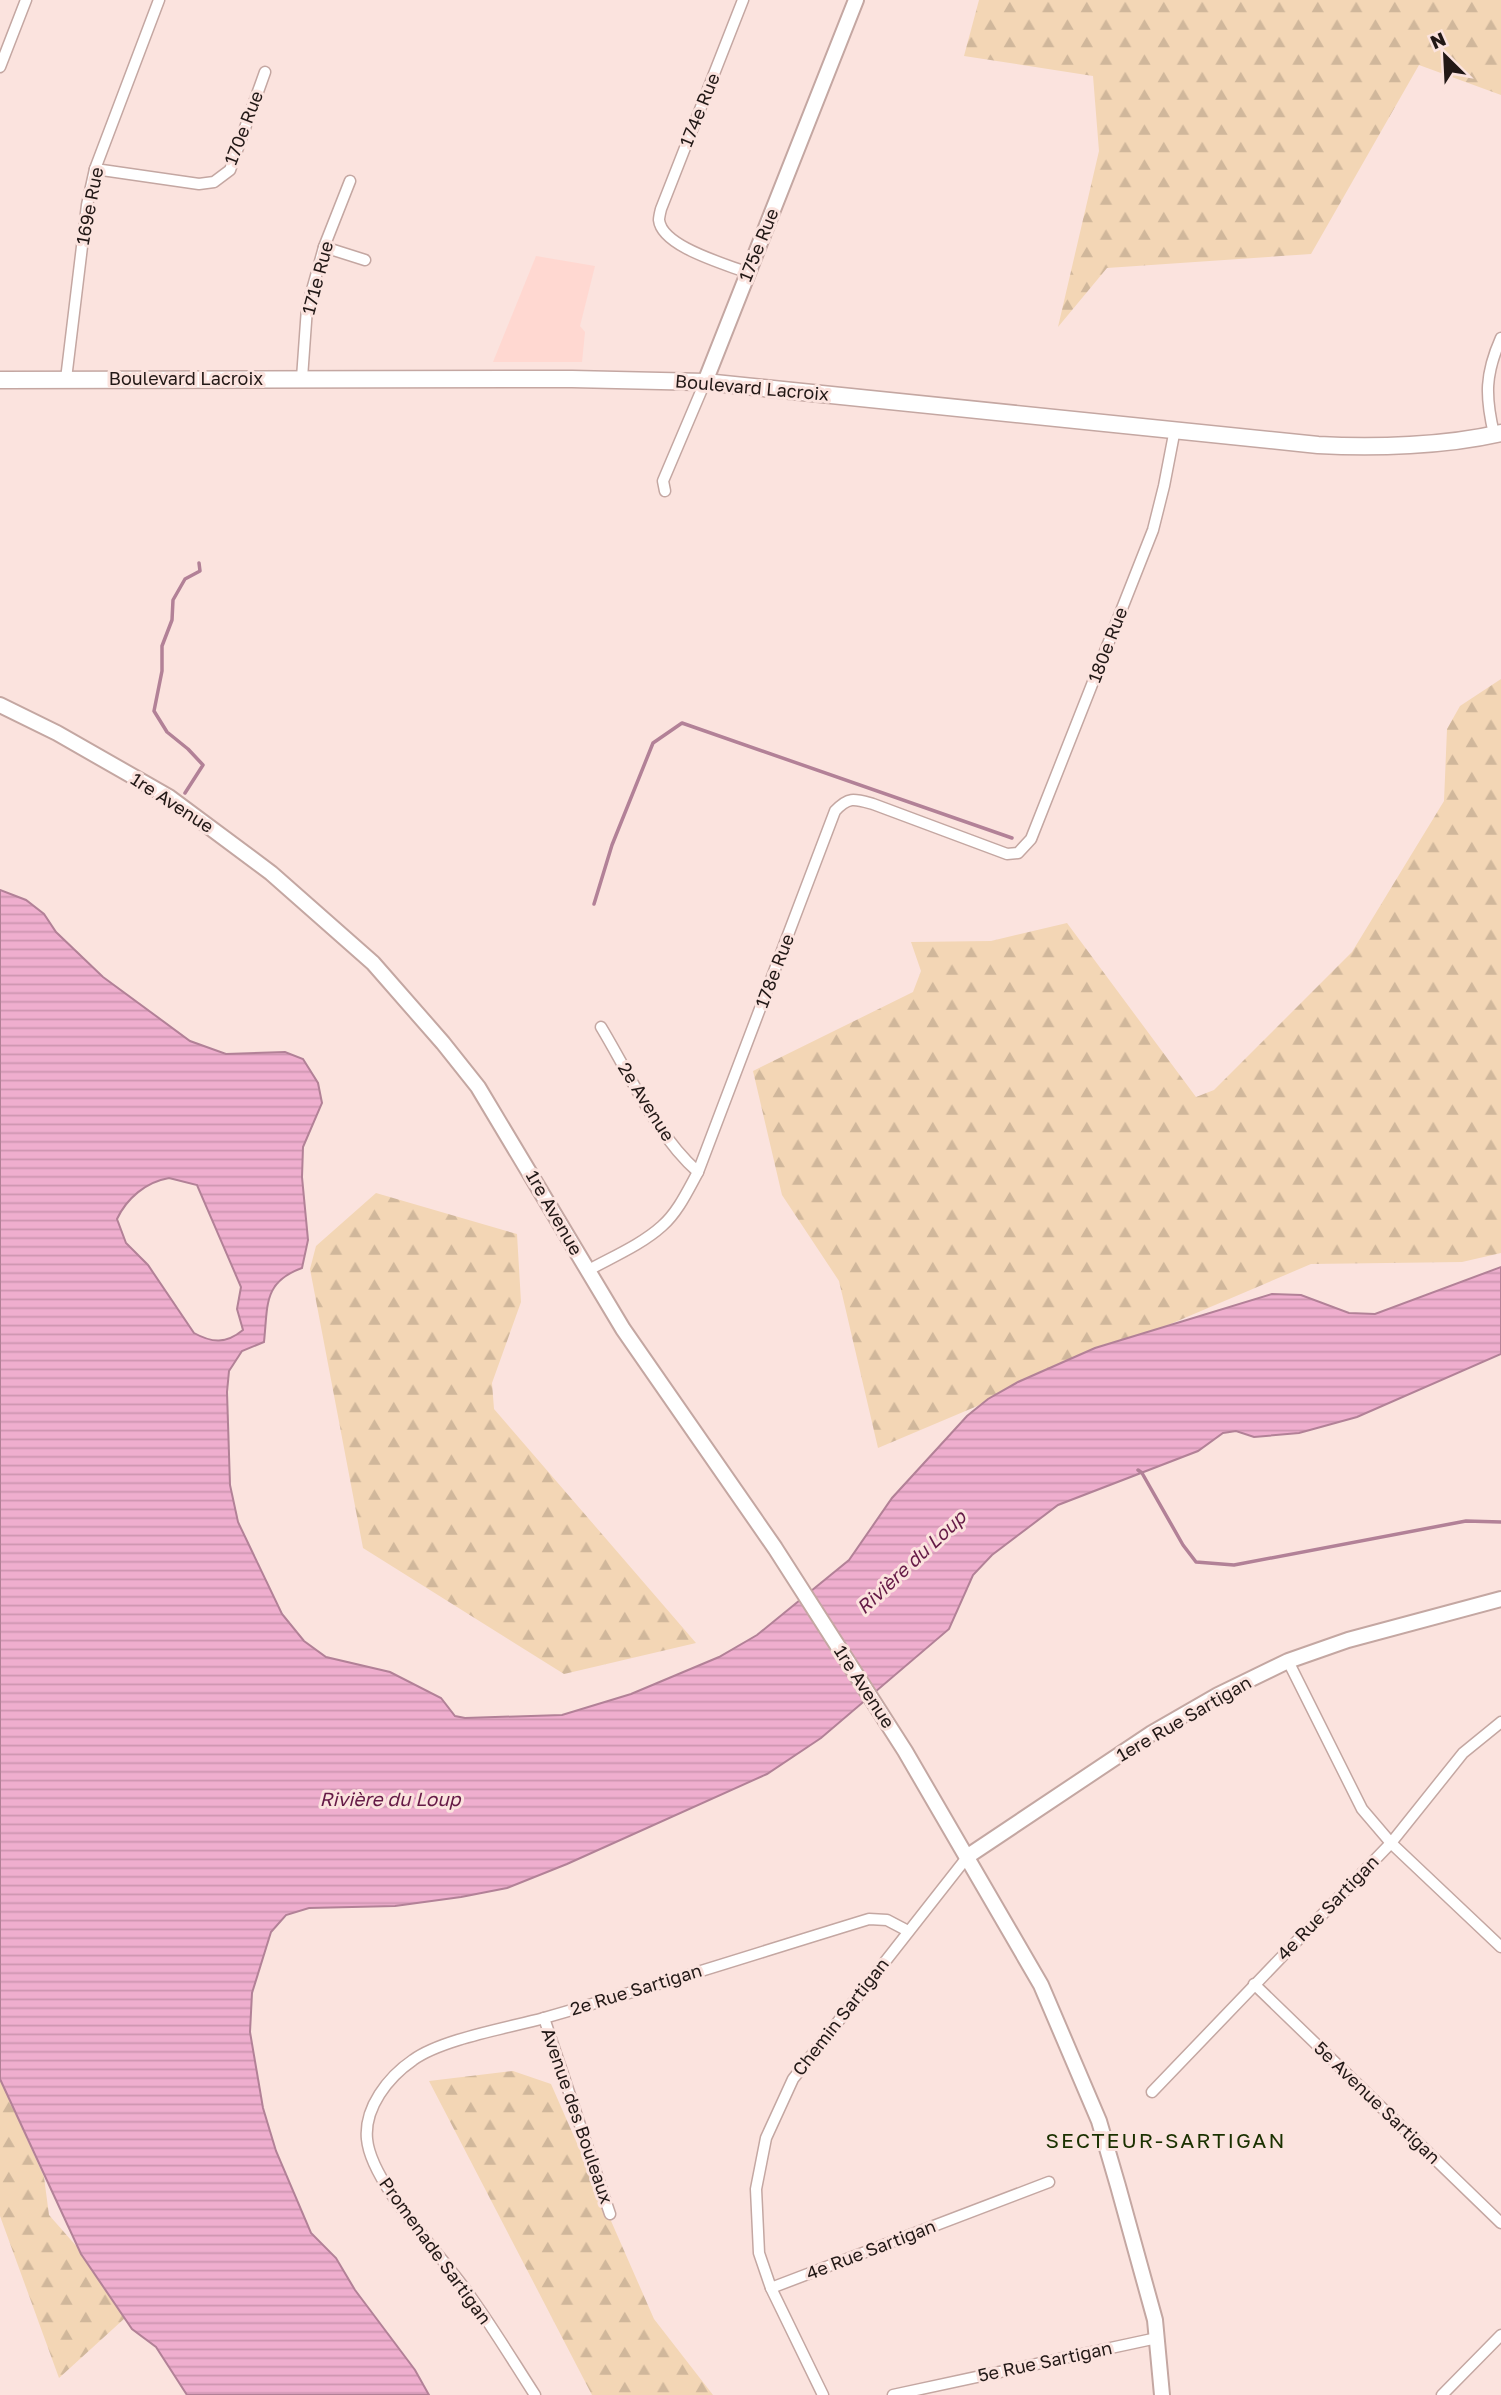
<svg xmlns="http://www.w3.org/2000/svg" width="1501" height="2395" font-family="'Golos Text',sans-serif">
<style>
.built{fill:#ffd8d1}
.forest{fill:url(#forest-firs)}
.water{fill:url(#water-rules);stroke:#b28197;stroke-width:2;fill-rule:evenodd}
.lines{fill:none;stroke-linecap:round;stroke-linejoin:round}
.stream{stroke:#b28197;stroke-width:3.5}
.street-casing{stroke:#c4a7a2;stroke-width:13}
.secondary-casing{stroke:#c4a7a2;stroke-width:18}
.primary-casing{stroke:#c4a7a2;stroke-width:19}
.street{stroke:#fff;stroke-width:10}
.secondary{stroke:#fff;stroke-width:14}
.primary{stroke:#fff;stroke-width:16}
.labels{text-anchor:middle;stroke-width:6;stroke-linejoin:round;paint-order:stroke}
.street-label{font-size:18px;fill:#221816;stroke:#fbe3de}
.water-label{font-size:19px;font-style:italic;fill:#651a46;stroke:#fbe3de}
.quarter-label{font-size:21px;letter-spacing:2px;fill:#1a3100;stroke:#fbe3de}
</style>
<defs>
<pattern id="forest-firs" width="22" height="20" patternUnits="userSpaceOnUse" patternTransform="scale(1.75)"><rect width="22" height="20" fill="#f3d6b5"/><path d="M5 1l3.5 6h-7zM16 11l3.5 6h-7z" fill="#d0b79b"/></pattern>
<pattern id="water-rules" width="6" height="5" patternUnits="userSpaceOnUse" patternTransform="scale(1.75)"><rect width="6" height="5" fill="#efaece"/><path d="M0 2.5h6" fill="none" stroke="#cd95b0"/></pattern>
</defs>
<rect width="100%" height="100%" fill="#fbe3de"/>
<path class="built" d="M536 256 595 266 580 326 585 332 582 362H493Z"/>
<g class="forest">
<path d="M979 0H1501V95L1419 65 1311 254 1107 268 1058 327 1099 151 1093 76 964 56Z"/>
<path d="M1501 679V1253L1462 1262 1311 1264 1154 1331 1095 1348 1018 1382 982 1404 878 1448 839 1281 782 1195 753 1071 913 992 921 971 911 942 991 941 1067 923 1196 1097 1214 1090 1352 952 1444 801 1447 729 1460 706Z"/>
<path d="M376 1193 517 1234 521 1302 492 1383 494 1409 696 1643 564 1674 363 1548 310 1269 316 1246Z"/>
<path d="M513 2071 551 2084 654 2319 713 2395H592L429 2081Z"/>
<path d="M0 2079 44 2177 49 2215 78 2248 125 2318 59 2378 0 2216Z"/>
</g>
<path class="water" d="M0 890 26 900 44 914 56 932 103 977 190 1041 226 1054 285 1052 303 1059 318 1083 322 1103 303 1147 302 1177 308 1240 302 1268C263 1282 268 1305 264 1342L242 1351 229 1371 227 1392 230 1485 238 1522 282 1614 304 1641 326 1657 390 1672 441 1698 455 1716 465 1718 562 1715 631 1694 719 1657 757 1635 849 1560 892 1498 967 1416 988 1399 1018 1382 1095 1348 1272 1294 1301 1295 1349 1313 1375 1314 1501 1267V1354L1357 1417 1299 1433 1254 1437 1236 1431 1223 1433 1198 1451 1058 1505 992 1555 973 1575 949 1629 821 1738 767 1774 567 1864 507 1888 461 1897 395 1906 309 1908 286 1915 271 1932 252 1993 250 2032 263 2108 276 2151 311 2233 336 2258 355 2290 415 2370 429 2395H187L156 2347 132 2329 81 2254 0 2079ZM169 1178 197 1185 241 1287 237 1309 243 1330C226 1344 212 1343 194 1333L148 1265 126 1243 117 1219C127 1198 146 1182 169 1178Z"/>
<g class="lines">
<g class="stream">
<path d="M185 793 203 765 188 749 167 732 154 711 162 671V646L172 620 173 600 185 579 200 571 199 563"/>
<path d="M594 904 612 845 653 743 682 723 1012 838"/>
<path d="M1138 1470 1142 1473 1183 1545 1196 1562 1234 1565 1466 1521 1501 1522"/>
</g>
<g class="street-casing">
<g id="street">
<path d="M743 0 661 209C660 213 659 217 659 220 662 247 726 264 748 273"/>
<path d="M0 67 26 0"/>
<path d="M95 169 199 184 214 182 230 170 265 72"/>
<path d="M324 247 365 260"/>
<path d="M302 378 307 308 324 247 350 181"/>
<path d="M66 379 87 205 95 169 159 0"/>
<path d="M1494 434C1485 396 1485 374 1501 338"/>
<path d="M665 491 663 481 705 382"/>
<path d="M601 1027C630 1075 656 1135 698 1172"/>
<path d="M587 1271C612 1257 641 1245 662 1226 678 1212 688 1190 698 1172L835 811C849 796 855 799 873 804L1007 854 1018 853 1031 839 1153 530 1164 486 1175 429"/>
<path d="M1288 1661 1362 1809 1391 1843 1501 1947"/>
<path d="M1254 1984 1501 2223"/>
<path d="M544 2018 610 2214"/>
<path d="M1152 2092 1391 1843 1463 1753 1501 1722"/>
<path d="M771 2288 1049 2182"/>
<path d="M535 2395C513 2361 492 2326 468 2293 441 2254 371 2184 367 2139 364 2108 388 2077 413 2060 442 2039 508 2028 544 2018 653 1987 761 1952 869 1919L887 1920 908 1931"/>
<path d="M823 2395 771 2288 759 2253 756 2189 766 2138 793 2079 968 1856"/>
<path d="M893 2395 1157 2338"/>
<path d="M1442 2395 1501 2335"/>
</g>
</g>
<g class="secondary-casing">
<g id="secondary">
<path d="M705 382 856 0"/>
<path d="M0 705 57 733 169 797 271 873 373 963 443 1043 478 1087 623 1329 775 1548 905 1751 1041 1985 1099 2121 1118 2186 1155 2320 1162 2395"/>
<path d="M968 1856 1152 1733 1218 1695 1288 1661 1348 1640 1501 1599"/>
</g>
</g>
<g class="primary-casing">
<path id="primary" d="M0 380 572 379 705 382 1318 445C1375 448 1445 446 1501 433"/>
</g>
<use href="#street" class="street"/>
<use href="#secondary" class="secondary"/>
<use href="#primary" class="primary"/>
</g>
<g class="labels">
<g class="street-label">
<text transform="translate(700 110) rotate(-68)" y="6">174e Rue</text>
<text transform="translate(244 128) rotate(-69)" y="6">170e Rue</text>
<text transform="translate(90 206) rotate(-79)" y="6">169e Rue</text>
<text transform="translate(759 245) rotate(-68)" y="6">175e Rue</text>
<text transform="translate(318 278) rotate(-75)" y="6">171e Rue</text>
<text x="186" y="385">Boulevard Lacroix</text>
<text transform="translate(752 388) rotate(5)" y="6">Boulevard Lacroix</text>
<text transform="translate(1108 645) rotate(-69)" y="6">180e Rue</text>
<text transform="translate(172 803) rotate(33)" y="6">1re Avenue</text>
<text transform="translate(775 971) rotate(-69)" y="6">178e Rue</text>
<text transform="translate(646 1102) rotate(58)" y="6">2e Avenue</text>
<text transform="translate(554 1213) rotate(60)" y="6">1re Avenue</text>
<text transform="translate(864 1687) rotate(57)" y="6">1re Avenue</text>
<text transform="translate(1184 1719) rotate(-30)" y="6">1ere Rue Sartigan</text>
<text transform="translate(1328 1908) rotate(-46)" y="6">4e Rue Sartigan</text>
<text transform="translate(636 1990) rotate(-17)" y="6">2e Rue Sartigan</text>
<text transform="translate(841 2017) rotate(-52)" y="6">Chemin Sartigan</text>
<text transform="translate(1377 2103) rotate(44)" y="6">5e Avenue Sartigan</text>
<text transform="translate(577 2116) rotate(71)" y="6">Avenue des Bouleaux</text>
<text transform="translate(871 2250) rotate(-21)" y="6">4e Rue Sartigan</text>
<text transform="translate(435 2251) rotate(54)" y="6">Promenade Sartigan</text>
<text transform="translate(1045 2362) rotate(-12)" y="6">5e Rue Sartigan</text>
</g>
<g class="water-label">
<text transform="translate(911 1562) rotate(-43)" y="7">Rivière du Loup</text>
<text x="390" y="1806">Rivière du Loup</text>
</g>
<g class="quarter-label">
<text x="1166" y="2148">SECTEUR-SARTIGAN</text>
</g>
</g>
<g transform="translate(1445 56) rotate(336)" stroke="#fbe3de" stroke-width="5" paint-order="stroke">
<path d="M0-5L12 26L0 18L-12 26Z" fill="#221816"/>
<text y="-10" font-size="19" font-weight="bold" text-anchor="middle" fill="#221816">N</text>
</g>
</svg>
